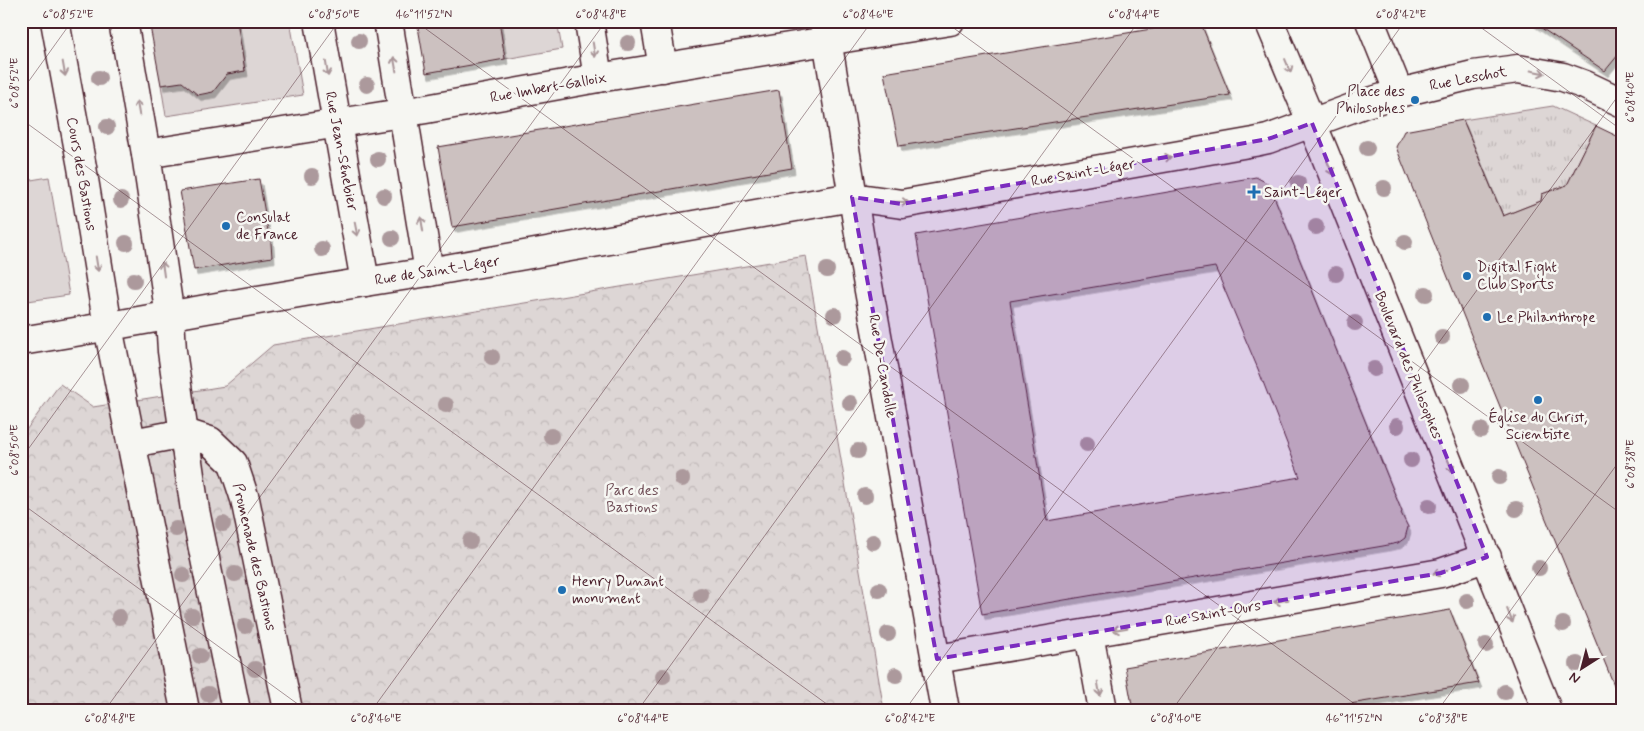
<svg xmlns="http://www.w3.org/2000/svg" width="1644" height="731" font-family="Mynerve,sans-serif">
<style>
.grass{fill:url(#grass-tufts);stroke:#947a80}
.forest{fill:url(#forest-crowns);stroke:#947a80}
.garden{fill:#ddd6d5;stroke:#947a80}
.building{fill:#ccc1c0;stroke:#4a1f2b;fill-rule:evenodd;filter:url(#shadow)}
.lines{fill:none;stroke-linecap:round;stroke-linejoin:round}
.street-casing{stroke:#4a1f2b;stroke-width:31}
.secondary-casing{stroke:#4a1f2b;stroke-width:31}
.street{stroke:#f6f6f2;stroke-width:28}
.secondary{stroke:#f6f6f2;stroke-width:28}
.tree{fill:#ac999c}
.oneway{stroke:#a99598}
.marked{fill:#7b2cbf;fill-opacity:0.2;stroke:#7b2cbf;stroke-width:4;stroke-dasharray:10 6;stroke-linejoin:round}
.ticks{fill:none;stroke:#4a1f2b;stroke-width:1;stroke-opacity:0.45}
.poi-dot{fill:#1f6fb2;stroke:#f6f6f2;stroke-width:2}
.labels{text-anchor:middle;stroke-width:5;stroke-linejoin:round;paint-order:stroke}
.street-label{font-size:15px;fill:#4a1f2b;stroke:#f6f6f2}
.poi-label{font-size:15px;fill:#4a1f2b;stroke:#f6f6f2;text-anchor:start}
.park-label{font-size:15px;fill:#6f4d56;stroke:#f6f6f2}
.neatline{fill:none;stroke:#4a1f2b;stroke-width:2}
.ticks-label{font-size:12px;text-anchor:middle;fill:#4a1f2b}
</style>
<defs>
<pattern id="grass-tufts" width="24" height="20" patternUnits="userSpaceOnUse" patternTransform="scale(1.25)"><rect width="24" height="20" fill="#ddd6d5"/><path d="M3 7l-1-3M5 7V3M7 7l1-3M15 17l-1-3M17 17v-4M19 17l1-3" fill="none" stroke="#bfb7b7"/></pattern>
<pattern id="forest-crowns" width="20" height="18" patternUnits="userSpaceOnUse" patternTransform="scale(1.25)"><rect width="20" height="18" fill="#ddd6d5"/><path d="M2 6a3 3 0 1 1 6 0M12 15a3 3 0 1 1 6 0" fill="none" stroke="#bfb7b7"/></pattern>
<filter id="shadow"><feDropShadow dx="3" dy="5.5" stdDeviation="0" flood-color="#0004"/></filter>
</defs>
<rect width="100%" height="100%" fill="#f6f6f2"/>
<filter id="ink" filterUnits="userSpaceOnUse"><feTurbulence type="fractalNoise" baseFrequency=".02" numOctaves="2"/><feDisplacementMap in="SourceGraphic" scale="10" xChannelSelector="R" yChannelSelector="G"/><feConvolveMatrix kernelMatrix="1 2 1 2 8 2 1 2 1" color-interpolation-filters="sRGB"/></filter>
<g filter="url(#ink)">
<path class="grass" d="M1553 106 1596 126 1564 191 1556 189 1542 194 1541 201 1503 216 1463 120Z"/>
<path class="forest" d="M806 256 884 710H21V437L60 384 93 407 225 386 273 345Z"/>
<g class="garden">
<path d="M237 21H290L303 95 166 116 161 85 245 71Z"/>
<path d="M499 21H557L562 49 505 59Z"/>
<path d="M49 177 69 295 21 302V191L25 186V181Z"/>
</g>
<g class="building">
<path d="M149 21H237L245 71 227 74 213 92 198 95 182 82 161 85Z"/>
<path d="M417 21H499L505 59 426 73Z"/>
<path d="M1200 21 1230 95 899 146 884 73Z"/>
<path d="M1531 21H1623V49L1605 71Z"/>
<path d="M779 90 792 168 452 227 438 147Z"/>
<path d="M1463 120 1503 216 1541 201 1542 194 1567 185 1596 126 1623 139V707L1481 360 1396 147 1404 131Z"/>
<path d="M1256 177 1269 184 1402 512 1401 513 1408 527 1405 538 1398 543 1383 546 982 614 916 235ZM1215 267 1258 369 1300 477 1047 521 1010 301Z"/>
<path d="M259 179 268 231 270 230 272 257 194 270 180 191Z"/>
<path d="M1450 610 1479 683 1313 710H1133L1125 667Z"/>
</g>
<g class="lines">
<g class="street-casing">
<g id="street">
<path d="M55 21 82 167 108 327 185 710"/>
<path d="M123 21 146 154 170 317 172 351 195 510 236 710"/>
<path d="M319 21 365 282"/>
<path d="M388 21 429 272"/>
<path d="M589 21 598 78"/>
<path d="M655 21 663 68"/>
<path d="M1370 21 1399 93"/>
<path d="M146 154 426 109 598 78 950 21"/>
<path d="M21 341C157 319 293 292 429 272L852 197 902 204 1254 142 1268 139 1363 104 1399 93 1473 75 1518 69 1563 77 1585 85 1623 103"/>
<path d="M132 443 185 433 210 441 233 463 245 499 288 710"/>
<path d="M1089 634 1103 710"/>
<path d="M937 659 1441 573 1487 557"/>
</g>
</g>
<g class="secondary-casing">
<g id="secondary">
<path d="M824 21 862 252 945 710"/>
<path d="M1269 21 1324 152 1547 710"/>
</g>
</g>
<use href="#street" class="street"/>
<use href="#secondary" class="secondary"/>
</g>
<g class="tree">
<circle cx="359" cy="41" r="8"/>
<circle cx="628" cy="43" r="8"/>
<circle cx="99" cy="78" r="8"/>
<circle cx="367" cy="85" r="8"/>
<circle cx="107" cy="127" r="8"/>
<circle cx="1367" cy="148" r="8"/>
<circle cx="378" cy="159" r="8"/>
<circle cx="312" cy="176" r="8"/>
<circle cx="1298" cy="183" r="8"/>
<circle cx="1384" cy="188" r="8"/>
<circle cx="384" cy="196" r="8"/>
<circle cx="121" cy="200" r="8"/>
<circle cx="1316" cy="227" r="8"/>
<circle cx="392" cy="238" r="8"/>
<circle cx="1405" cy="242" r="8"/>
<circle cx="126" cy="243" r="8"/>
<circle cx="322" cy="249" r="8"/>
<circle cx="827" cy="270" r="8"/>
<circle cx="1336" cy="274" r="8"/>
<circle cx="134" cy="280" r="8"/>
<circle cx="1426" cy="294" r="8"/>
<circle cx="834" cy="315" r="8"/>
<circle cx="1355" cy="323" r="8"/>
<circle cx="1442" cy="337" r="8"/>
<circle cx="492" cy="357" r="8"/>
<circle cx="842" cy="358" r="8"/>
<circle cx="1374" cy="369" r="8"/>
<circle cx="1462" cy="385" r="8"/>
<circle cx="850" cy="403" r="8"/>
<circle cx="446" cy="405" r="8"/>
<circle cx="358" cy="421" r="8"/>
<circle cx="1397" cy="426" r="8"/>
<circle cx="1481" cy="430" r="8"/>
<circle cx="551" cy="436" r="8"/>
<circle cx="1087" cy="444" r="8"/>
<circle cx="858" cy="451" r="8"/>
<circle cx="1411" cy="460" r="8"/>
<circle cx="1499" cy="477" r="8"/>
<circle cx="682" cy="479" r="8"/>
<circle cx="865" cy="496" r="8"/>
<circle cx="1429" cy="506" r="8"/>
<circle cx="1516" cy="509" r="8"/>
<circle cx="223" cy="524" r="8"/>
<circle cx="176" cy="529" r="8"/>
<circle cx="470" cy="541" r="8"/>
<circle cx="873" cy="542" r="8"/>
<circle cx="1539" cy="568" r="8"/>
<circle cx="235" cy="574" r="8"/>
<circle cx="183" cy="575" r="8"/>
<circle cx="879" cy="590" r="8"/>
<circle cx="701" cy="595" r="8"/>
<circle cx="1467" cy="601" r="8"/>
<circle cx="192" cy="616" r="8"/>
<circle cx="119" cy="617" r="8"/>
<circle cx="1563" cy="624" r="8"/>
<circle cx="245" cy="626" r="8"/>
<circle cx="888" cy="634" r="8"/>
<circle cx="1486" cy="645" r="8"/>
<circle cx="200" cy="656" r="8"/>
<circle cx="1577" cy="664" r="8"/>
<circle cx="255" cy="669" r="8"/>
<circle cx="896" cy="675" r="8"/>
<circle cx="663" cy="676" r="8"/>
<circle cx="1505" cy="692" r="8"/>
<circle cx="208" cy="694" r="8"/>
</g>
<defs><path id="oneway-shaft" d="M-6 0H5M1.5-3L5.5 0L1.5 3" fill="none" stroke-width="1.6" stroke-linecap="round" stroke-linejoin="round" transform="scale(1.25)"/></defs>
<g class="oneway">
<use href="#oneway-shaft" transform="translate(594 50) rotate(81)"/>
<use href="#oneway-shaft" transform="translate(395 64) rotate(-100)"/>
<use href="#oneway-shaft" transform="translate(1288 66) rotate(67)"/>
<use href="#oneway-shaft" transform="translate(64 69) rotate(80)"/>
<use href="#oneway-shaft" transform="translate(327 69) rotate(81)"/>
<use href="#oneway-shaft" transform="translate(1538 72) rotate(11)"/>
<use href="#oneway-shaft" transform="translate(138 108) rotate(-100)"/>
<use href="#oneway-shaft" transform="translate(1164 158) rotate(-10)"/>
<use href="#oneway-shaft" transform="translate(1330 168) rotate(68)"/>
<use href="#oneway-shaft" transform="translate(901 202) rotate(1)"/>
<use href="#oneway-shaft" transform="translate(422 224) rotate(-99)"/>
<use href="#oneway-shaft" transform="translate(356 229) rotate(79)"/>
<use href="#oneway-shaft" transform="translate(97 264) rotate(81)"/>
<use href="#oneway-shaft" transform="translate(163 269) rotate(-98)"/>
<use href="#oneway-shaft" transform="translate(1450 465) rotate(68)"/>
<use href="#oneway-shaft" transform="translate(1440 572) rotate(165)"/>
<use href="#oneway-shaft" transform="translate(1281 601) rotate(170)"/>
<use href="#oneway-shaft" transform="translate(1510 616) rotate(68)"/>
<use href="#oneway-shaft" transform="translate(1120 629) rotate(170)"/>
<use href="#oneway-shaft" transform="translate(1099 689) rotate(80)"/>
</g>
</g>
<path class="marked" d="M1312 123 1487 557 1441 573 937 659 852 197 902 204 1268 139Z"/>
<path class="ticks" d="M415 21 1363 710M944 21 1623 515M1472 21 1623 131M21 92 72 21M21 119 835 710M21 459 339 21M21 503 306 710M105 710 606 21M372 710 872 21M638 710 1139 21M905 710 1405 21M1172 710 1623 89M1438 710 1623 456"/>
<g class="poi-dot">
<circle cx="1415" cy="100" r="5"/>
<path d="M1251.5 184.5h5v5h5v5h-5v5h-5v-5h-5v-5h5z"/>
<circle cx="226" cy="226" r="5"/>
<circle cx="1467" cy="276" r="5"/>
<circle cx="1487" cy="317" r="5"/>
<circle cx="1538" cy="400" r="5"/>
<circle cx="562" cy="590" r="5"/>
</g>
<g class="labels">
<g class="street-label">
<text transform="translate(1468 78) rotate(-11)" y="5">Rue Leschot</text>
<text transform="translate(548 87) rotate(-10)" y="5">Rue Imbert-Galloix</text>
<text transform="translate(342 151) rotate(79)" y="5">Rue Jean-Sénebier</text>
<text transform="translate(1083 172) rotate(-10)" y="5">Rue Saint-Léger</text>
<text transform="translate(82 174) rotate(80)" y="5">Cours des Bastions</text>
<text transform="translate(437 270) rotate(-9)" y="5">Rue de Saint-Léger</text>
<text transform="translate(1409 365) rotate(68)" y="5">Boulevard des Philosophes</text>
<text transform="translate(883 366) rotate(80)" y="5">Rue De-Candolle</text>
<text transform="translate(255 557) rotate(77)" y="5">Promenade des Bastions</text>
<text transform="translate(1213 613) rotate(-10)" y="5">Rue Saint-Ours</text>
</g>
<g class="poi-label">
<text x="1405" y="96" text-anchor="end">Place des<tspan x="1405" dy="17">Philosophes</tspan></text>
<text x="1264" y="197">Saint-Léger</text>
<text x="236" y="222">Consulat<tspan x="236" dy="17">de France</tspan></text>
<text x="1477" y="272">Digital Fight<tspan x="1477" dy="17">Club Sports</tspan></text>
<text x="1497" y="322">Le Philanthrope</text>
<text x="1538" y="422" text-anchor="middle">Église du Christ,<tspan x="1538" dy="17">Scientiste</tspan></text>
<text x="572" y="586">Henry Dunant<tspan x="572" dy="17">monument</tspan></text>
</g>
<g class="park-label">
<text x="632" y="495">Parc des<tspan x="632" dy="17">Bastions</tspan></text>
</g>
</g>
<rect width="1644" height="731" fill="none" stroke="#f6f6f2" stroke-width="55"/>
<g transform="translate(1582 668) rotate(216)" stroke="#f6f6f2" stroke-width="4" paint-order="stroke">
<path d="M0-4L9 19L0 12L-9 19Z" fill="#4a1f2b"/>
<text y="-8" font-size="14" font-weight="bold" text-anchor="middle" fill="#4a1f2b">N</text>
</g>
<rect x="28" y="28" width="1588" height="676" class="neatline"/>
<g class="ticks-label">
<text x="68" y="18">6°08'52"E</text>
<text x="334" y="18">6°08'50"E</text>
<text x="424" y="18">46°11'52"N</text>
<text x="601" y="18">6°08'48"E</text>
<text x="868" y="18">6°08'46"E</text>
<text x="1134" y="18">6°08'44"E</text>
<text x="1401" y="18">6°08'42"E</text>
<text transform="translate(14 83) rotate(-90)" y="4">6°08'52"E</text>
<text transform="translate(1630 97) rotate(-90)" y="4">6°08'40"E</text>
<text transform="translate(14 450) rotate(-90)" y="4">6°08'50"E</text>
<text transform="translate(1630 464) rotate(-90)" y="4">6°08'38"E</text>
<text x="110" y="722">6°08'48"E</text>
<text x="376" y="722">6°08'46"E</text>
<text x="643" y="722">6°08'44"E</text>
<text x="910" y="722">6°08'42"E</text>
<text x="1176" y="722">6°08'40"E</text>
<text x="1354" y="722">46°11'52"N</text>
<text x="1443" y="722">6°08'38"E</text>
</g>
</svg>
